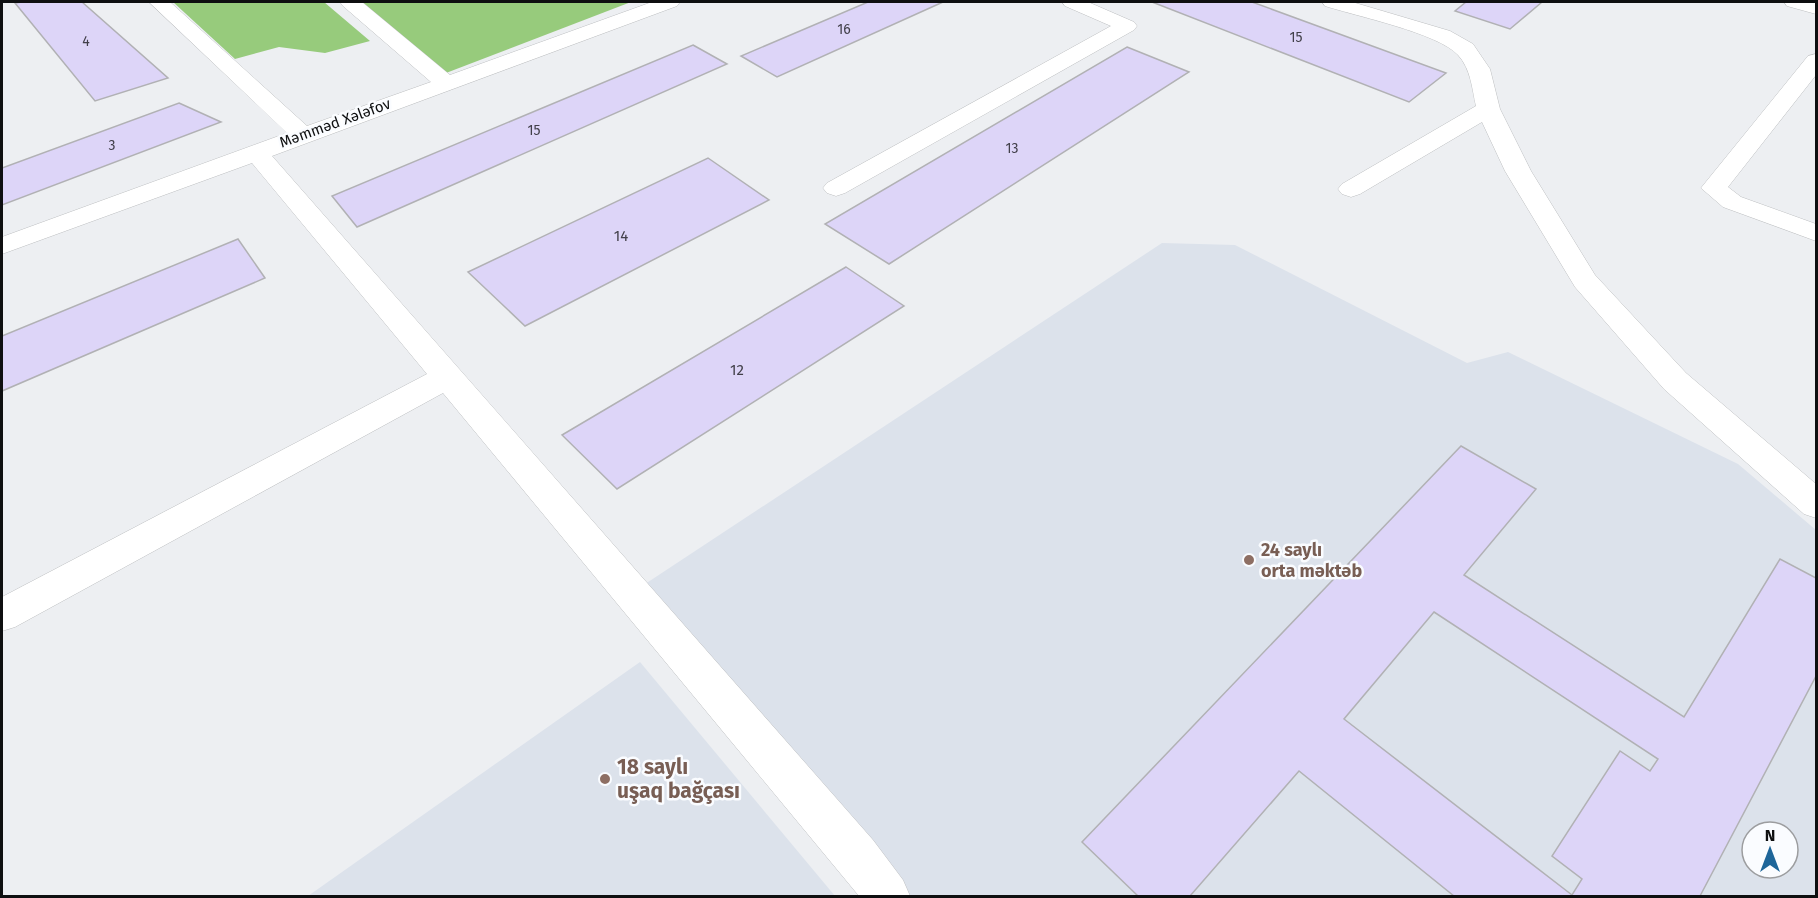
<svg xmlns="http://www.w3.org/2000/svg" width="1818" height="898" font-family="'Fira Sans',sans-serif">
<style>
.built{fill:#dce2eb;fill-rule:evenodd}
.forest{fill:#97cb7c}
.building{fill:#ddd5f8;stroke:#b1b1b4;stroke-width:1.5;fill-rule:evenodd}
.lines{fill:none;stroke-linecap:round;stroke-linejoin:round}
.minor-casing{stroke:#bdbfc1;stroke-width:1}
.minor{fill:#fff;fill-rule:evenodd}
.education-dot{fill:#8d6e63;stroke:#fafcff;stroke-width:2}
.labels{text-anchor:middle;stroke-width:5;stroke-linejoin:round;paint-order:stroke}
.far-number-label{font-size:14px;fill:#42404a}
.far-street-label{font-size:15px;fill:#0e0f10;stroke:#fafcff}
.number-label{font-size:15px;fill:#42404a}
.education-label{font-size:18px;font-weight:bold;fill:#785e54;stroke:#fafcff;text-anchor:start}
.near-education-label{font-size:21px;font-weight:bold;fill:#785e54;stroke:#fafcff;text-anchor:start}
</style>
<rect width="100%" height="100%" fill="#edeff2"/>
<g class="built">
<path d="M1162 243 1235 245 1467 363 1508 352 1738 464 1816 530V896H907L636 590ZM1752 832H1788V868H1752Z"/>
<path d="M640 662 835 896H308Z"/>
</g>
<g class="forest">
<path d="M173 2H324L370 41 325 53 279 47 235 59Z"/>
<path d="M359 2H631L446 73Z"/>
</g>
<g class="building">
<path d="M22 2H82L168 78 95 101 15 3Z"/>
<path d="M868 2H943L777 77 741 56Z"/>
<path d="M1152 2H1252L1446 73 1409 102Z"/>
<path d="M1466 2H1542L1510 29 1455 11Z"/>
<path d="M693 45 727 64 357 227 332 196Z"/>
<path d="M1127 47 1189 72 889 264 825 224Z"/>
<path d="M179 103 221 122 2 205V168Z"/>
<path d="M708 158 769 200 525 326 468 272Z"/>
<path d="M238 239 265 278 2 391V336Z"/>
<path d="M846 267 904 306 617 489 562 435Z"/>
<path d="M1461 446 1536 489 1464 575 1684 717 1780 559 1816 578V676L1700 896H1454L1299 771 1190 896H1138L1082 842ZM1434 612 1658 759 1650 771 1620 751 1552 856 1582 879 1572 895 1344 719Z"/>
</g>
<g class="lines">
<g class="minor-casing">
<g id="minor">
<path d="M149 2H170L307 126 431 82 343 6 340 2H362L450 75 652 2H680L677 6 272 156 873 840 903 880 910 896H859L443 393 15 627 2 631V597L427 374 252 163 2 254V237L287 133Z"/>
<path d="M1062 2H1088L1134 22 1137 26 1134 30 845 193 836 196 827 193 823 188 827 183 1111 26 1065 6Z"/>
<path d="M1322 2H1352L1450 31 1473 44 1490 69 1500 109 1531 171 1595 275 1686 373 1816 484V518L1804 514 1664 389 1575 287 1505 171 1482 122 1360 194 1351 197 1342 194 1338 189 1342 184 1476 106C1472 89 1471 69 1458 55 1438 33 1356 16 1325 6Z"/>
<path d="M1784 2H1816V14L1787 6Z"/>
<path d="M1816 54V75L1728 187 1741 197 1816 224V241L1723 207 1701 188 1808 56Z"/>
</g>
</g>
<use href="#minor" class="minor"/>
</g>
<g class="education-dot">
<circle cx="1249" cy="560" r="6"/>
<circle cx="605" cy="779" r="6"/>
</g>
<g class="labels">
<g class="far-number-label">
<text x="844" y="34">16</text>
<text x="1296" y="42">15</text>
<text x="86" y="46">4</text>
<text x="534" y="135">15</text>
<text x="112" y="150">3</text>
<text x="1012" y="153">13</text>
</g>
<g class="far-street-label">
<text transform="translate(335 123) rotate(-20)" y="5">Məmməd Xələfov</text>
</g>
<g class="number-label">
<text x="621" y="241">14</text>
<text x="737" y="375">12</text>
</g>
<g class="education-label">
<text x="1261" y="556">24 saylı<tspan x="1261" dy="21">orta məktəb</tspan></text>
</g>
<g class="near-education-label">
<text x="617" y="774">18 saylı<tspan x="617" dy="24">uşaq bağçası</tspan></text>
</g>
</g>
<rect width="1818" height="898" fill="none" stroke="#0e0f10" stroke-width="6"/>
<g transform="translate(1770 850)"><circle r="28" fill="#fafcff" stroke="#9c9d9f" stroke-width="1.5"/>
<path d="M0-4.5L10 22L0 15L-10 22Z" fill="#1d6599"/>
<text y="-9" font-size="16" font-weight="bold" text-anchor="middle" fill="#0e0f10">N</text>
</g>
</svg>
